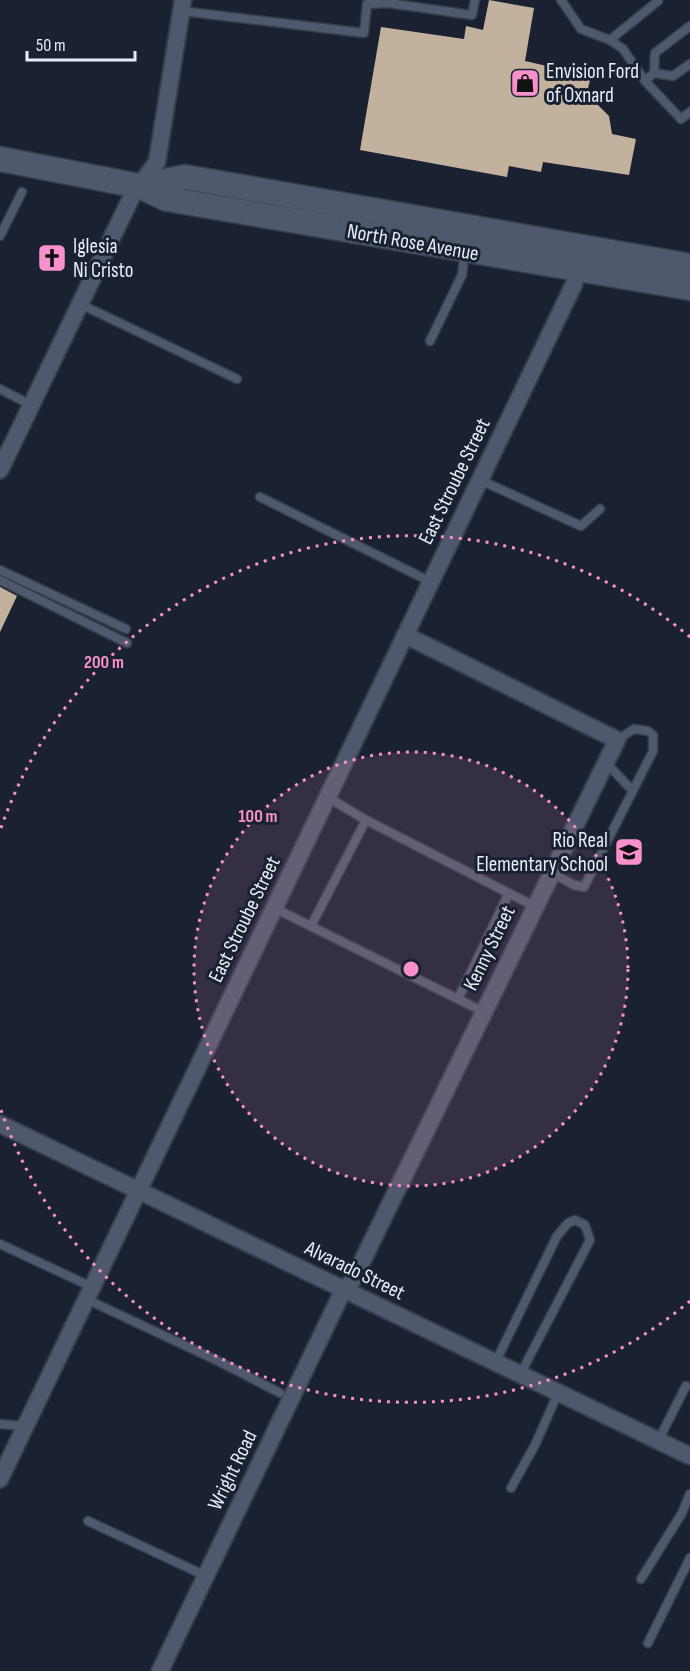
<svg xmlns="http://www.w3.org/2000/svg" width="690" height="1671" font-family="'Sofia Sans Condensed',sans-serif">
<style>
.building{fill:#c2b19d}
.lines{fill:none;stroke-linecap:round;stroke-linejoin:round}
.lane-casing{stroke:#363c4b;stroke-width:11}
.street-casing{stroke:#363c4b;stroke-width:20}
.secondary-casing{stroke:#363c4b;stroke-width:27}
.lane{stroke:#4f586c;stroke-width:8}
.street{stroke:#4f586c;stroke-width:16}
.secondary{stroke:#4f586c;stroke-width:24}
.ring{fill:none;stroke:#f890cb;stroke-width:3;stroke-dasharray:3 6}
.labels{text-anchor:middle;stroke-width:6;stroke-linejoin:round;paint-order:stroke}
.poi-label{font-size:21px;fill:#e6ecf8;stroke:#1a2232;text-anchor:start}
.street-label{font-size:21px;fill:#e6ecf8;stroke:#1a2232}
.centre{fill:#f890cb;stroke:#1a2232;stroke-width:3}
.ring-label{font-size:18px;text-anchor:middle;font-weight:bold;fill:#f890cb;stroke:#1a2232;stroke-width:6;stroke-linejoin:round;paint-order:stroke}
</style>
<rect width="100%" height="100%" fill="#1a2232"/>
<g class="building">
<path d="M489 0 534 8 525 61 591 76 585 101 596 103 609 116 612 134 636 139 629 175 543 162 541 172 509 166 507 177 360 150 381 27 464 39 466 26 483 30Z"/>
<path d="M0 587 17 596 0 632Z"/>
</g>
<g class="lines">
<g class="lane-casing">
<g id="lane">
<path d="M561 0 581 29 610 40 623 49 645 81 654 73 655 53 690 26"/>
<path d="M181 11 364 33 367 4 388 3 472 15 475 0"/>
<path d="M610 40 658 1"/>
<path d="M654 73 673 76 690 64"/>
<path d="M645 81 681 119 690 112"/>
<path d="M0 236 22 192"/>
<path d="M80 304 237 379"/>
<path d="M430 341 462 275 465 251"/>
<path d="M0 389 31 405"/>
<path d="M480 480 581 526 600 509"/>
<path d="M260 497 431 582"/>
<path d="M0 570 126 629"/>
<path d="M0 580 127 643"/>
<path d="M606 763 632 790"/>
<path d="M327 797 366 820 534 906"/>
<path d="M552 873 574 885 584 887 653 751V735L648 731 634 729 617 740"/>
<path d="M274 908 484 1012"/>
<path d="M311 926 366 820"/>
<path d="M458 999 509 893"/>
<path d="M0 1244 92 1287"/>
<path d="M86 1299 220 1362 280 1393"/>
<path d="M495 1363 557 1236 568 1223 575 1220 585 1225 590 1240 520 1375"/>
<path d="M0 1424 25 1426"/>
<path d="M658 1441 686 1386"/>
<path d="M511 1488 535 1445 558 1393"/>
<path d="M88 1521 206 1576"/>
<path d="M641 1579 682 1513 690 1494"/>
<path d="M648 1643 690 1558"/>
</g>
</g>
<g class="street-casing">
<g id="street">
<path d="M0 470 132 196 157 162 183 0"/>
<path d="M0 1124 690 1456"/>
<path d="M0 1479 574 284 580 261"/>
<path d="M160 1671 339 1299 354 1278 617 740 405 635"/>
</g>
</g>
<g class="secondary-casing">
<g id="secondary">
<path d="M0 159 139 186 167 199 690 288"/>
<path d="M139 186 185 177 690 266"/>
</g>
</g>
<use href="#lane" class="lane"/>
<use href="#street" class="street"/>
<use href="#secondary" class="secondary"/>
</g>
<circle cx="411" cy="969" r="217" fill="#f890cb" fill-opacity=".12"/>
<g class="ring">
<circle cx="411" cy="969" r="217"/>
<path d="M690 1301A434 434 0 0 1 1 1110M1 828A434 434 0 0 1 690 637"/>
</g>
<defs>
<g id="shop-square" transform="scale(1.5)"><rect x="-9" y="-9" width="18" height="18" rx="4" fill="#f890cb" stroke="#1a2232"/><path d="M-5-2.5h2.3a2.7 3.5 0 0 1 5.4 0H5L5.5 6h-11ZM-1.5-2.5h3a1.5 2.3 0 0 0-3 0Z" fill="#111"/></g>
<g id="church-square" transform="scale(1.5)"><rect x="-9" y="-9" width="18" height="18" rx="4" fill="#f890cb" stroke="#1a2232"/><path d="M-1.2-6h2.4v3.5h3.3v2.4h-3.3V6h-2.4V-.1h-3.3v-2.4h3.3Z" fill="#111"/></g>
<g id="school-square" transform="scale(1.5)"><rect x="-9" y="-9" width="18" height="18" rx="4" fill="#f890cb" stroke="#1a2232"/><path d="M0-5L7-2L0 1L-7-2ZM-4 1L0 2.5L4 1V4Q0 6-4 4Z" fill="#111"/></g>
</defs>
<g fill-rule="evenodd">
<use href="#shop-square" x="525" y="83"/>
<use href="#church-square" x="52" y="258"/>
<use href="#school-square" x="629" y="852"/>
</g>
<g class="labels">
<g class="poi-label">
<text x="546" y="78">Envision Ford<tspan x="546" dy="24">of Oxnard</tspan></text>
<text x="73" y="253">Iglesia<tspan x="73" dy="24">Ni Cristo</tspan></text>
<text x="608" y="847" text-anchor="end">Rio Real<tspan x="608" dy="24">Elementary School</tspan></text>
</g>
<g class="street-label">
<text transform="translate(413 242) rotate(10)" y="7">North Rose Avenue</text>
<text transform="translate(454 481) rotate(-64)" y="7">East Stroube Street</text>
<text transform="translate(244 919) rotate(-64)" y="7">East Stroube Street</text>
<text transform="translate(489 948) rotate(-64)" y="7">Kenny Street</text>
<text transform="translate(355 1270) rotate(26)" y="7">Alvarado Street</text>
<text transform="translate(232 1470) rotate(-64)" y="7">Wright Road</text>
</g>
</g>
<circle cx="411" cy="969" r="9" class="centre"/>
<g class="ring-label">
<text x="104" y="668">200 m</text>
<text x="258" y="822">100 m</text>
</g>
<path d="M27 51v9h108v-9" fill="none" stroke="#e6ecf8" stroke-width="3"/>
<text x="36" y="51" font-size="18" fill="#e6ecf8" stroke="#1a2232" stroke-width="4.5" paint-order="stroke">50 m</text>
</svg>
